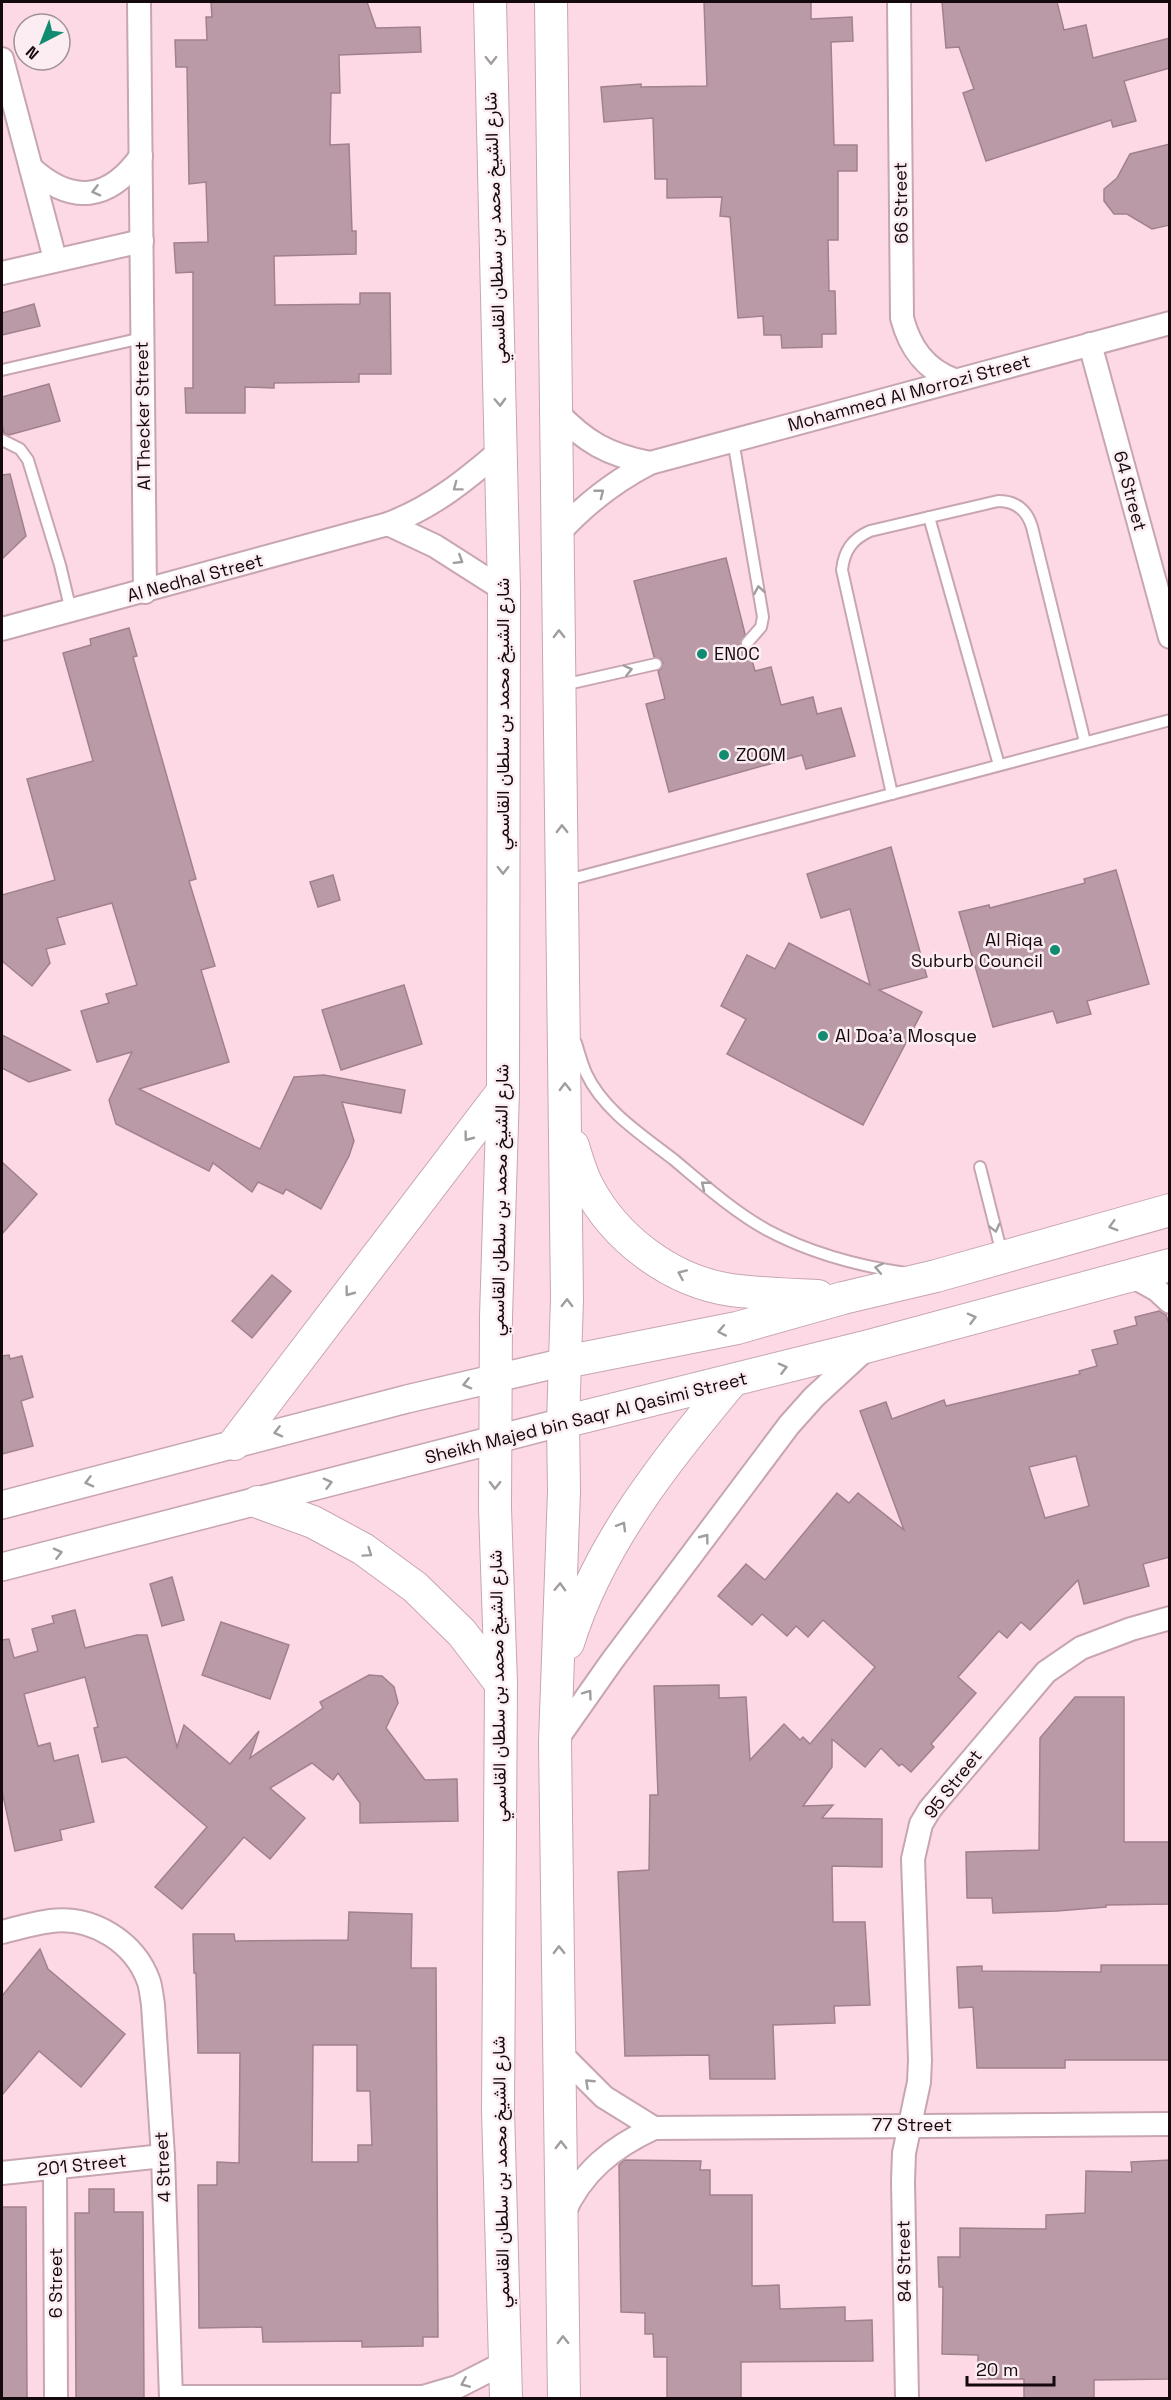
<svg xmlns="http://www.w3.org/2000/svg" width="1171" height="2400" font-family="'Space Grotesk',Vazirmatn,sans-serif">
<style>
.building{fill:#bb9aa7;stroke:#a1818d;stroke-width:1.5;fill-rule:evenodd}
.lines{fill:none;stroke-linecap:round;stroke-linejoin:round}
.service-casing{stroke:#c7a5b2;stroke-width:14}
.minor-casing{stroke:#c7a5b2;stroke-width:26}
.tertiary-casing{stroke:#c7a5b2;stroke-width:30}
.secondary-casing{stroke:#c7a5b2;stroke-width:34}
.service{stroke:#fff;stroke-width:10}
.minor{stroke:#fff;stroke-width:22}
.tertiary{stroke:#fff;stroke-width:27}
.secondary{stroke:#fff;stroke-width:32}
.oneway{stroke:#a19d9e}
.poi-dot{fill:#128c70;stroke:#fbedf2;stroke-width:2}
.labels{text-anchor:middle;stroke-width:5;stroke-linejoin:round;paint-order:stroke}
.street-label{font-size:18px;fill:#14090d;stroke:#fbedf2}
.poi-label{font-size:18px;fill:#14090d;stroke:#fbedf2;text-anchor:start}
</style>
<rect width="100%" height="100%" fill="#fdd9e6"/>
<g class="building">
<path d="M211 2H367L376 28 420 27 421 52 339 55 340 93H331L330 145 349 144 352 231H356V254L274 256 275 305 360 304V293H390L391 374H359V382L274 383V388L245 387V413H186L185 388H193V272L176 273 174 243 208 242 206 182 189 184 187 67H176L175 40H207L206 17H212Z"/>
<path d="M704 2H811V19L852 17 853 41 831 42 834 145H857V171H838V240H828L829 291H835L836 334H822V347L782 348 781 335H764L763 316 738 318 730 217 720 216 722 197 667 198V179H655L653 118 604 122 601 87 641 84V87L707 86Z"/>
<path d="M942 2H1057L1064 30 1086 25 1093 58 1170 38V68L1124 81 1136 121 1113 127 1111 120 986 161 963 93 974 89 959 47 946 48Z"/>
<path d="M1170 144V225L1152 229 1127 214H1114L1104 201V189L1117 178 1130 154Z"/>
<path d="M34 304 40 326 2 335V313Z"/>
<path d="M49 384 60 421 9 435 4 433 2 424V397Z"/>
<path d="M10 474 26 536 2 559V475Z"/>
<path d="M726 558 745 634 740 645 743 649 749 650 755 671 771 667 781 705 813 697 817 714 841 708 855 756 806 769 802 755 669 792 646 704 665 699 658 671 661 669 663 663 661 659 654 657 634 581Z"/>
<path d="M129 628 137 656 133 657 196 879 189 881 215 966 201 970 229 1062 139 1089 260 1149 294 1077 324 1075 405 1090 401 1113 342 1102 354 1141 349 1156 321 1209 286 1189 283 1194 258 1182 252 1192 213 1163 209 1171 116 1124 109 1100 132 1052 97 1062 81 1011 109 1003 106 994 137 985 112 903 57 918 65 944 46 949 50 963 32 986 2 961V895L55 880 27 779 93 761 63 653 91 645 90 639Z"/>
<path d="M891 847 927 977 879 990 922 1012 863 1125 727 1054 746 1019 721 1006 747 955 775 969 789 943 870 985 850 909 821 918 807 874Z"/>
<path d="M1116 870 1149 984 1087 1001 1091 1014 1057 1023 1053 1011 993 1027 959 912 989 905 990 908 1085 883 1084 879Z"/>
<path d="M333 875 340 900 318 907 310 882Z"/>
<path d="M404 985 422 1044 341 1070 322 1010Z"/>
<path d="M2 1035 70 1070 29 1082 2 1068Z"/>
<path d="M2 1162 37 1194 2 1234Z"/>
<path d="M272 1275 291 1291 252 1338 232 1321Z"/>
<path d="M1159 1311 1166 1315 1170 1327V1557L1143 1564 1149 1586 1084 1604 1078 1580 1030 1630 1021 1622 1007 1638 999 1631 958 1677 976 1693 931 1744 934 1747 911 1772 902 1764 899 1766 881 1748 865 1767 832 1739V1767L803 1806 833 1805 822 1818 882 1819V1867L832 1866 833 1922H865L870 2005 834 2006 835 2023 773 2025 775 2079H710L709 2055 625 2056 618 1872 649 1870 650 1795H658L654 1686 719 1685V1698L746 1697 750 1760 784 1724 800 1740 803 1737 810 1744 875 1667 823 1620 808 1637 796 1626 787 1636 762 1614 752 1625 718 1596 746 1564 765 1580 837 1493 849 1503 858 1493 904 1530 860 1411 886 1402 892 1419 944 1400 946 1406 1080 1374 1079 1371 1097 1366 1092 1350 1118 1344 1114 1331 1137 1325 1135 1317ZM1076 1456 1089 1506 1045 1518 1029 1467Z"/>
<path d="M9 1355 10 1359 22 1356 33 1397 21 1401 33 1446 2 1454V1356Z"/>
<path d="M172 1577 184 1620 162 1626 150 1584Z"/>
<path d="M75 1610 85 1648 137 1635H147L177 1747 184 1725 230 1764 259 1731 250 1758 323 1708 320 1702 369 1675 382 1676 394 1687 398 1703 386 1728 425 1780 457 1779 458 1821 360 1823V1803L338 1773 333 1780 312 1763 270 1788 305 1818 270 1859 244 1837 182 1909 155 1887 207 1827 126 1757 102 1762 94 1728 98 1727 85 1677 24 1694 38 1746 50 1743 54 1761 78 1755 94 1822 60 1830 62 1840 15 1851 2 1791V1640L9 1639 14 1658 38 1651 32 1629 54 1623 52 1616Z"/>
<path d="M221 1622 289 1645 270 1699 202 1675Z"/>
<path d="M1075 1697H1124V1842H1170V1904L1106 1905V1907L1057 1911 993 1913 992 1898H967L966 1852 1039 1850 1040 1738Z"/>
<path d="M349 1912 412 1914 411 1968H436L438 2337H423V2346L362 2347V2341L263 2342 262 2327 199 2328 198 2185H217V2162L239 2163 240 2053H198L196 1973H194L193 1934H234L235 1941 348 1940ZM313 2045H357V2091H370L372 2145H358V2162H312Z"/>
<path d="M40 1949 48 1969 125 2034 81 2087 39 2051 2 2095V1996Z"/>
<path d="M1101 1965H1170V2060H1065V2068H977L973 2007 959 2008 957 1967 982 1966V1971L1101 1972Z"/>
<path d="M624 2160 701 2161 700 2170H710V2195H752V2286L779 2285 780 2309 845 2307V2321L872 2320 873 2361 741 2362V2398H667V2357H654L653 2334H645V2313L621 2312 619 2165Z"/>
<path d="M1170 2160V2379L1094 2380V2398H1024V2379H978V2355L942 2354 943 2287H939L938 2257H960V2228L1046 2229V2215L1085 2213 1086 2171 1132 2172 1131 2162Z"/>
<path d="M89 2189H114V2212H143L144 2398H76L75 2213H89Z"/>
<path d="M2 2207H26L27 2398H2Z"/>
</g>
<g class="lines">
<g class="service-casing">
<g id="service">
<path d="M2 370 142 338"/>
<path d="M2 440 20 449 28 460 60 565 71 611"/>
<path d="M733 440 763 617 761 627 747 643"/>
<path d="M929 517 999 765"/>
<path d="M563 685 656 664"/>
<path d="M892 794 842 570C844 551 852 539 870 531L998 501C1016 501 1027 510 1032 527L1085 742"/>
<path d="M564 881 1170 720"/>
<path d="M576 1043C579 1053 582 1064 586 1073 603 1110 642 1135 673 1159 703 1184 733 1211 767 1230 810 1253 859 1266 906 1273"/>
<path d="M980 1167 1002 1254"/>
</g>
</g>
<g class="minor-casing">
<g id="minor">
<path d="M139 2 145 592"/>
<path d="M899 2 902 318C910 348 925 369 954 380"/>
<path d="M2 59 55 259"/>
<path d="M31 168C72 205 109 201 141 156"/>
<path d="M2 273 142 241"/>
<path d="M1090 344 1170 637"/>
<path d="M556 411C585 442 608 455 650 463"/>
<path d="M388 524 435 546 504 590"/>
<path d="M558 534C585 504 613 482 650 463L1170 323"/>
<path d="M2 629 388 524C433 507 466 480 502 449"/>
<path d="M1130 1275 1157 1290 1170 1302"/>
<path d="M555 1742 612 1661 789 1425 814 1397 866 1349"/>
<path d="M2 1932C18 1928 35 1923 51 1921 93 1916 135 1942 149 1982 151 1989 152 1998 153 2005L163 2156 171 2398"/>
<path d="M561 2054 604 2097 654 2128"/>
<path d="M55 2168 56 2398"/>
<path d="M2 2173 163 2156"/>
<path d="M563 2215C581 2172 613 2147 654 2128L1170 2124"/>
<path d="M171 2397H423L457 2387 504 2363"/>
<path d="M907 2398 903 2181 904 2153 919 2082 920 2060 913 1859 921 1824 930 1809 1046 1672 1081 1648 1131 1629 1170 1618"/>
</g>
</g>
<g class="tertiary-casing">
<g id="tertiary">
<path d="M2 1505 407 1399 565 1362"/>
<path d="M2 1567 563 1422"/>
</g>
</g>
<g class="secondary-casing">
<g id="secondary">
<path d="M490 2 504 590 503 1091 496 1317 495 1508 501 1684 498 2110 506 2398"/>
<path d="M551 2 567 1299 563 1422 564 1491 555 1742 564 2398"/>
<path d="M573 1146C577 1159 581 1173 587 1185 615 1239 671 1281 731 1290 760 1294 789 1295 818 1296"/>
<path d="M565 1362 737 1328 843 1298 936 1276 1170 1210"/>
<path d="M563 1422 869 1346 1170 1265"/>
<path d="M234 1444 503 1091"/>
<path d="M258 1502 313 1522 363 1549 415 1587 462 1633 501 1684"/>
<path d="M568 1643C599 1543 666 1461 732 1381"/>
</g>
</g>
<use href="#service" class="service"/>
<use href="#minor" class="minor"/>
<use href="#tertiary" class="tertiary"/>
<use href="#secondary" class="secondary"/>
</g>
<defs><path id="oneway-chevron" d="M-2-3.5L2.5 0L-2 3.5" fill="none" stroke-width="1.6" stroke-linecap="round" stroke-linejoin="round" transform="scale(1.5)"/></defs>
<g class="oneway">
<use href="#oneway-chevron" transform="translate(491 60) rotate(89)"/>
<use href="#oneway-chevron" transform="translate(96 191) rotate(166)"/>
<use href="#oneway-chevron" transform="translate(500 402) rotate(88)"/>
<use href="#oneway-chevron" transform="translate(457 487) rotate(143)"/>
<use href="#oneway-chevron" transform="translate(600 493) rotate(-38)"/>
<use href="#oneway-chevron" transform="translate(459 560) rotate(32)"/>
<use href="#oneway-chevron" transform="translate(759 590) rotate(-100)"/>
<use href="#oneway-chevron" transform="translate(559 634) rotate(-91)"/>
<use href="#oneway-chevron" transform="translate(628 670) rotate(-13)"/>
<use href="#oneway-chevron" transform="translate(562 829) rotate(-91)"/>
<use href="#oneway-chevron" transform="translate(503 870) rotate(90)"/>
<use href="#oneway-chevron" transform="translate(565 1087) rotate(-91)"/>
<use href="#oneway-chevron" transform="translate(468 1137) rotate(127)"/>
<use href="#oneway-chevron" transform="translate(705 1185) rotate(-141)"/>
<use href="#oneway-chevron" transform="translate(1113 1226) rotate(164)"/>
<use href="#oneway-chevron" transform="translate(995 1228) rotate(76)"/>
<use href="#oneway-chevron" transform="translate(879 1268) rotate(-169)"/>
<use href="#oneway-chevron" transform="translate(682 1274) rotate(-156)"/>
<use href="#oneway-chevron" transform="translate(349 1292) rotate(127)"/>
<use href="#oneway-chevron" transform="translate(567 1303) rotate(-89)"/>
<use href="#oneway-chevron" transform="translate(972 1318) rotate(-15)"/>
<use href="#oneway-chevron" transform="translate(722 1331) rotate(169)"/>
<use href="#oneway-chevron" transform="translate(783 1368) rotate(-14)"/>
<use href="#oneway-chevron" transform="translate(467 1384) rotate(166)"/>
<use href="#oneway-chevron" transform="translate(278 1432) rotate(166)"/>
<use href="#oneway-chevron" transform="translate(89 1482) rotate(165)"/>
<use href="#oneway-chevron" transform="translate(328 1483) rotate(-15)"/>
<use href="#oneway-chevron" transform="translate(495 1485) rotate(91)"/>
<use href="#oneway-chevron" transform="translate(622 1526) rotate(-59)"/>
<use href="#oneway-chevron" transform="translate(705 1538) rotate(-53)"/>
<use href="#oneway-chevron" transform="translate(58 1553) rotate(-14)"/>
<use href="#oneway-chevron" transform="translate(368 1553) rotate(35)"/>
<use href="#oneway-chevron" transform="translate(560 1587) rotate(-88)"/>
<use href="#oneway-chevron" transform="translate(588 1694) rotate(-54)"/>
<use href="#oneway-chevron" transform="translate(559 1950) rotate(-91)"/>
<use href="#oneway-chevron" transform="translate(589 2083) rotate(-137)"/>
<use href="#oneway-chevron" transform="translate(561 2145) rotate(-90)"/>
<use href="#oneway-chevron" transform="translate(563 2340) rotate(-91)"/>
<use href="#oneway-chevron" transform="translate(465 2383) rotate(157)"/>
</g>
<g class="poi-dot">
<circle cx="702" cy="654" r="6"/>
<circle cx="724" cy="755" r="6"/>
<circle cx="1055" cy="950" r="6"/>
<circle cx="823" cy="1036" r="6"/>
</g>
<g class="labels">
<g class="street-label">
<text transform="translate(901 203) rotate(-91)" y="6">66 Street</text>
<text transform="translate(495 228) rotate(-92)" y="6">شارع الشيخ محمد بن سلطان القاسمي</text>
<text transform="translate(909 393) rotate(-15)" y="6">Mohammed Al Morrozi Street</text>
<text transform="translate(143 416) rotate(-91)" y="6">Al Thecker Street</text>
<text transform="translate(1130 491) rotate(75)" y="6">64 Street</text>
<text transform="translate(195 578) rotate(-15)" y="6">Al Nedhal Street</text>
<text transform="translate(503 714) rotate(-90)" y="6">شارع الشيخ محمد بن سلطان القاسمي</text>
<text transform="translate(500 1200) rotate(-89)" y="6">شارع الشيخ محمد بن سلطان القاسمي</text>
<text transform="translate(586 1418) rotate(-14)" y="6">Sheikh Majed bin Saqr Al Qasimi Street</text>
<text transform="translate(498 1686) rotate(-91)" y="6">شارع الشيخ محمد بن سلطان القاسمي</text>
<text transform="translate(953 1784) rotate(-52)" y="6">95 Street</text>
<text x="912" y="2131">77 Street</text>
<text transform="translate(82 2165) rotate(-6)" y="6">201 Street</text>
<text transform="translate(163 2167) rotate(-93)" y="6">4 Street</text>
<text transform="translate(501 2172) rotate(-91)" y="6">شارع الشيخ محمد بن سلطان القاسمي</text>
<text transform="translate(904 2261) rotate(-91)" y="6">84 Street</text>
<text transform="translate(56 2283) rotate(-90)" y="6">6 Street</text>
</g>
<g class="poi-label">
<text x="714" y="660">ENOC</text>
<text x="736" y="761">ZOOM</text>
<text x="1043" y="946" text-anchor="end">Al Riqa<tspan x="1043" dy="21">Suburb Council</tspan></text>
<text x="835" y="1042">Al Doa'a Mosque</text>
</g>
</g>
<rect width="1171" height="2400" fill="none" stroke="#14090d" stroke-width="6"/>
<g transform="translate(42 42) rotate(222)"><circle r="28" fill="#fbedf2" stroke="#9f9296" stroke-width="1.5"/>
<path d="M0-4.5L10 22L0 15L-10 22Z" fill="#128c70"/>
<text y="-9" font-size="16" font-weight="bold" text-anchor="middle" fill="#14090d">N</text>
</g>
<path d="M967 2376v9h87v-9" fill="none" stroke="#14090d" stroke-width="3"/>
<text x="976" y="2376" font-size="18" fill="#14090d" stroke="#fbedf2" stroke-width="4.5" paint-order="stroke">20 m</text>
</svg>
